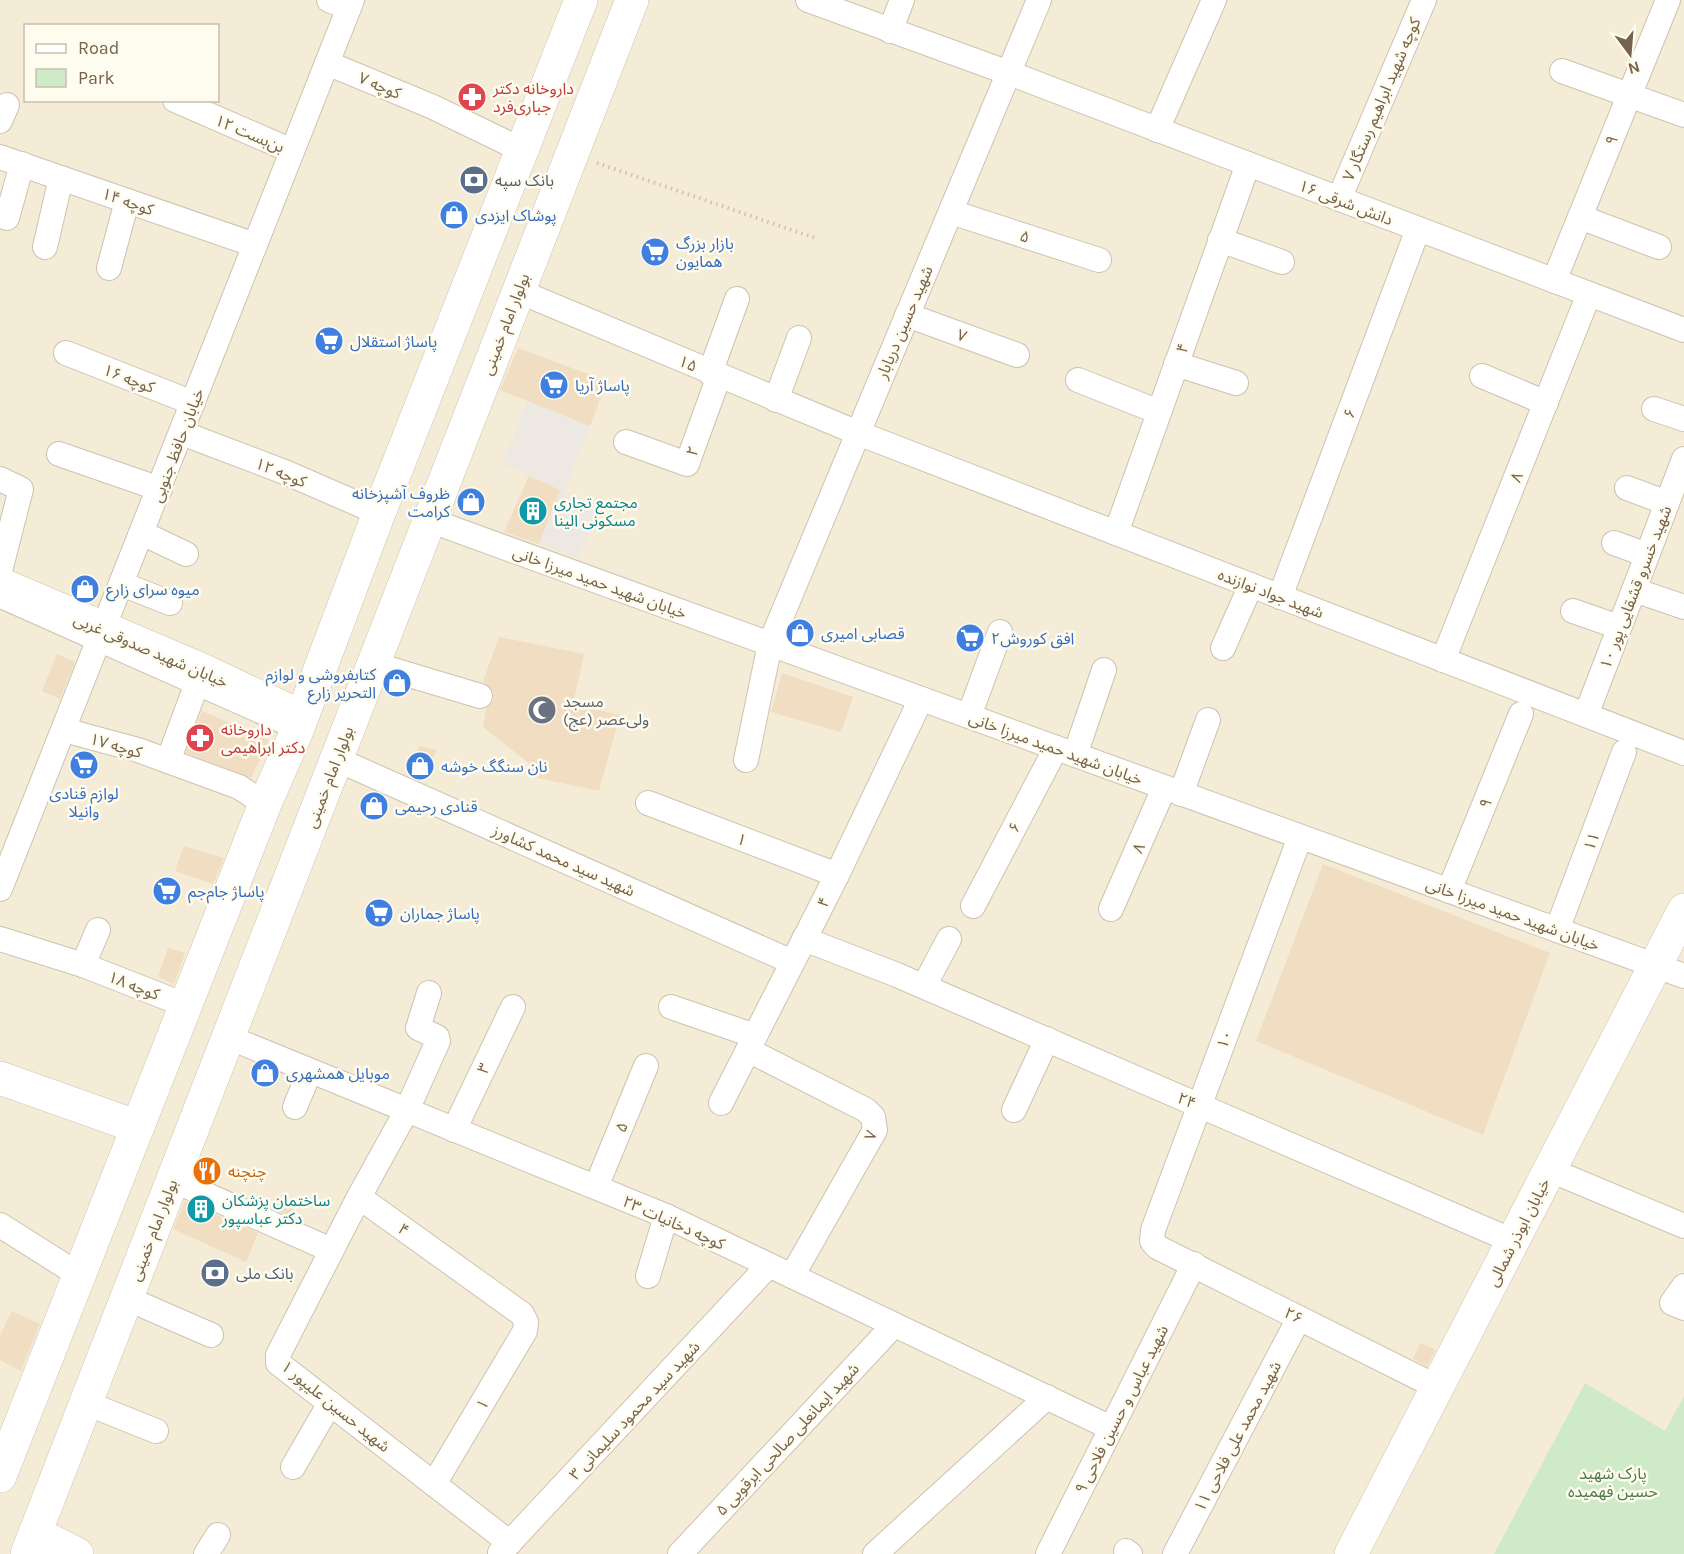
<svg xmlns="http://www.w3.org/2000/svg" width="1684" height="1554" font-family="Karla,'Noto Sans Arabic',sans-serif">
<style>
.residential{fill:#f4ecd7;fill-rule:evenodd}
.industrial{fill:#ede9e2}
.green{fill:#cfeac7}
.building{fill:#f1ddc1}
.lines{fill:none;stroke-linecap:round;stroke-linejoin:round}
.lane-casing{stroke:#cec2af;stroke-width:14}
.street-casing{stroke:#cec2af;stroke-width:26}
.secondary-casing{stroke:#d1c3ac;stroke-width:34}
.path{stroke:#d6c0a4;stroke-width:4;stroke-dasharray:1.5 4.5;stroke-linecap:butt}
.lane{stroke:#fff;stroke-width:12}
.street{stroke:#fff;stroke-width:24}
.secondary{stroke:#fff;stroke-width:33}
.labels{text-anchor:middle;stroke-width:5;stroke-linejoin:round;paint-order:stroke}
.street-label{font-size:16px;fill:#76634d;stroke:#fefbef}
.health-label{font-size:16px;fill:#be3a42;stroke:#fefbef;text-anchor:start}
.service-label{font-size:16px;fill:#4e5e75;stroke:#fefbef;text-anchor:start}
.shop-label{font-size:16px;fill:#366cbe;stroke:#fefbef;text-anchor:start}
.culture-label{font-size:16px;fill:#0d838f;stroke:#fefbef;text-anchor:start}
.worship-label{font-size:16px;fill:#5b616d;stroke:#fefbef;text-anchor:start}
.food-label{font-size:16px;fill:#c56008;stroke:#fefbef;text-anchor:start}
.park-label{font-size:16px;fill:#4c7b45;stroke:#fefbef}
</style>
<rect width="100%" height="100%" fill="#fcf8e9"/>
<path class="residential" d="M0 0H1684V1554H0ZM26 26H218V100H26Z"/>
<path class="industrial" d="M528 400 590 426 564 491 601 507 578 558 539 544 560 490 503 464Z"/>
<path class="green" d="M1585 1383 1665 1431 1684 1396V1554H1494Z"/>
<g class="building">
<path d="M518 348 607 381 590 426 500 390Z"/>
<path d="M529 476 560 490 539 544 504 532Z"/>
<path d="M499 637 584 654 573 704 620 715 599 791 529 776 530 764 483 727 486 709 493 701 494 693 483 681Z"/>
<path d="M57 654 75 662 60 699 42 691Z"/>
<path d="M782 673 853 697 841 732 771 712Z"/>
<path d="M202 711 269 740 251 778 186 753Z"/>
<path d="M419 746 436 750 424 778 408 773Z"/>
<path d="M184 846 224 858 213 884 175 871Z"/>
<path d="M1323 864 1550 953 1483 1135 1256 1041Z"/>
<path d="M168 948 185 953 174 984 158 977Z"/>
<path d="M278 1196 295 1203 289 1216 272 1208Z"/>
<path d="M185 1201 258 1233 246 1262 173 1229Z"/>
<path d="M12 1311 40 1324 21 1371 0 1360V1335Z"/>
<path d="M1420 1343 1436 1350 1427 1366 1413 1359Z"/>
</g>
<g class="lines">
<g class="lane-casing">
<path id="lane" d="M0 602 295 733"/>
</g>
<g class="street-casing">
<g id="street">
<path d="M329 0 349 8"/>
<path d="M808 0 1009 73 1684 330"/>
<path d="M890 31 902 0"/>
<path d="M327 63 433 107 522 150"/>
<path d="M1562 71 1684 115"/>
<path d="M175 100 292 151"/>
<path d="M0 121 7 105"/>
<path d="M1157 130 1214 0"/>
<path d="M0 157 255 245"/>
<path d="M1339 199 1424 0"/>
<path d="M951 212 1099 260"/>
<path d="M1580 217 1659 247"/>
<path d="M7 218 22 164"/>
<path d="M1220 240 1282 262"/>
<path d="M45 247 61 178"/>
<path d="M109 268 127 201"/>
<path d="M1554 281 1668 0"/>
<path d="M518 291 858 433 1684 753"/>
<path d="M907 315 1017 355"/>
<path d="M66 353 193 403"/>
<path d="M1176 364 1236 383"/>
<path d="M710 373 737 299"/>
<path d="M1482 376 1546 403"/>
<path d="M1078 380 1159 412"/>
<path d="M776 400 799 338"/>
<path d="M1654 409 1684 419"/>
<path d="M182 433 287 473 379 513"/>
<path d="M626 442 687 464 719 376"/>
<path d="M59 454 160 489"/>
<path d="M0 479 21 489 0 571"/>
<path d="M1627 488 1667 503"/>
<path d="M429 520 1684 976"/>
<path d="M142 533 186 554"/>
<path d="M1116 533 1248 164"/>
<path d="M1614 543 1647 555"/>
<path d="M122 584 170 603"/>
<path d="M1634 590 1684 607"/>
<path d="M1280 597 1418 229"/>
<path d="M1573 611 1619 627"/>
<path d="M1223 648 1251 585"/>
<path d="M1443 660 1589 294"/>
<path d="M373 664 480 696"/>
<path d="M1586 715 1684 459"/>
<path d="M969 716 1000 632"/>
<path d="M64 730 138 750 239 787 265 804"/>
<path d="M1075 755 1104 670"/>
<path d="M336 759 792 962"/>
<path d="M746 760 770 644 1039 0"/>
<path d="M168 761 202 670"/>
<path d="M1181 794 1208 720"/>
<path d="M648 803 837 875"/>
<path d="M1300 837 1153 1230 1152 1241 1157 1247 1437 1387"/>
<path d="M0 889 352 0"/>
<path d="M1449 891 1521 714"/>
<path d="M973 906 1056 748"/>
<path d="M1111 909 1164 788"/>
<path d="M1557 930 1624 752"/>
<path d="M0 939 83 965 185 1005"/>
<path d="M804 939 897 975 1513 1241"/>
<path d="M83 965 98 930"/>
<path d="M924 986 949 939"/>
<path d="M429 993 418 1028 437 1037 438 1041 407 1110 359 1197 522 1314 526 1322 525 1331 434 1484"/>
<path d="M671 1007 755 1036"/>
<path d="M228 1037 666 1216 1111 1428"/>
<path d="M748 1050 866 1110 873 1117 875 1130 792 1276"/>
<path d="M721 1103 837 875 921 699"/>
<path d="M295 1107 310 1071"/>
<path d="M1014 1110 1047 1039"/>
<path d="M454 1130 513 1007"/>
<path d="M1550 1170 1684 1226"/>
<path d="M173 1180 331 1250"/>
<path d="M596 1187 646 1066"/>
<path d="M359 1197 278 1355V1363L510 1543"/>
<path d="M0 1225 79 1275"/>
<path d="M648 1276 666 1216"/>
<path d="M1684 1286 1672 1303 1684 1308"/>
<path d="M126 1298 211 1335"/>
<path d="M86 1403 156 1431"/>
<path d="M293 1467 330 1403"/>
<path d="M1126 1551 1130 1554"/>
<path d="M500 1553 769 1265"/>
<path d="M206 1554 218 1535"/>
<path d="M680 1554 894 1325"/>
<path d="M875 1554 1047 1397"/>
<path d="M1048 1554 1194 1264"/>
<path d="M1175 1554 1299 1318"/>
</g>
</g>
<g class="secondary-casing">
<g id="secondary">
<path d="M0 584 202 670 302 717"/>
<path d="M0 1078 138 1127"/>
<path d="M0 1476 265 804 296 733 379 513 581 0"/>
<path d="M35 1533 77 1554"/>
<path d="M27 1554 632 0"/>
<path d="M1351 1554 1684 910"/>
</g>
</g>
<path class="path" d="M597 163 815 238"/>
<use href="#lane" class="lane"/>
<use href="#street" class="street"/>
<use href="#secondary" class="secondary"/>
</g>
<defs>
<g id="pharmacy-disc" transform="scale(1.5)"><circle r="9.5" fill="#e0444e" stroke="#fefbef"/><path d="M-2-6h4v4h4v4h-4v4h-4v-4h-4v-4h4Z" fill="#fff"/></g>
<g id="bank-disc" transform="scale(1.5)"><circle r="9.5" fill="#5c6f8a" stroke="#fefbef"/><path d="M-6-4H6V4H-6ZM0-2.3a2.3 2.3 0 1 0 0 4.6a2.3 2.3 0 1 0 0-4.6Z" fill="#fff"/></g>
<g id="shop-disc" transform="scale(1.5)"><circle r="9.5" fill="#3f7fe0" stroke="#fefbef"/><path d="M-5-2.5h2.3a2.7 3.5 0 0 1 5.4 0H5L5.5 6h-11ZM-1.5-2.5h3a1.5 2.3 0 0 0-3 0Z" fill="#fff"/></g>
<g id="supermarket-disc" transform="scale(1.5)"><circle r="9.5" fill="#3f7fe0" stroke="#fefbef"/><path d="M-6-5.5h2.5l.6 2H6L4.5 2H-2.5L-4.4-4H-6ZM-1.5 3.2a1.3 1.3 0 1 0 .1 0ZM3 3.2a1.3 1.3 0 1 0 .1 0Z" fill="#fff"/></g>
<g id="building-disc" transform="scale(1.5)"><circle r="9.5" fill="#0f9aa8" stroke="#fefbef"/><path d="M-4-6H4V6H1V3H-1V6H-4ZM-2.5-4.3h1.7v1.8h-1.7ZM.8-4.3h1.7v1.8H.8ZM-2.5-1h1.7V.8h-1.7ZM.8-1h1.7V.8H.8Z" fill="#fff"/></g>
<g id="mosque-disc" transform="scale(1.5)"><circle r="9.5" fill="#6b7280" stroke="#fefbef"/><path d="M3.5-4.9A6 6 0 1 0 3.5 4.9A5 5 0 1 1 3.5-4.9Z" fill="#fff"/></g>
<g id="restaurant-disc" transform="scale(1.5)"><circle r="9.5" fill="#e8710a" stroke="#fefbef"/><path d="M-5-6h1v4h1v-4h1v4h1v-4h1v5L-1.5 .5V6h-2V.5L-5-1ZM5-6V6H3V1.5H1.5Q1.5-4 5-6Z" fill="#fff"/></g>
</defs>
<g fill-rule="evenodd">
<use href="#pharmacy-disc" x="472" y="97"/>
<use href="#bank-disc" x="474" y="180"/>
<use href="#shop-disc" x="454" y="215"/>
<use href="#supermarket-disc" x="655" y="252"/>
<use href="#supermarket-disc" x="329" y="341"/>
<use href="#supermarket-disc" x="554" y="385"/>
<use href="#shop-disc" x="471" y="502"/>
<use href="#building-disc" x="533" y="511"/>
<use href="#shop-disc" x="85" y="589"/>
<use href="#shop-disc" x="800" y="633"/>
<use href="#supermarket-disc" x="970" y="638"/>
<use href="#shop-disc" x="397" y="683"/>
<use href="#mosque-disc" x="542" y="710"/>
<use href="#pharmacy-disc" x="200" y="738"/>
<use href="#supermarket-disc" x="84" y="765"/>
<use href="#shop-disc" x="420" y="766"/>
<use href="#shop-disc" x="374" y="806"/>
<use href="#supermarket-disc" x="167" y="891"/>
<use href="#supermarket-disc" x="379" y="913"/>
<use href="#shop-disc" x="265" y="1073"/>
<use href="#restaurant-disc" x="207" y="1171"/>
<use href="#building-disc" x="201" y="1209"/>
<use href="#bank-disc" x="215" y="1273"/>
</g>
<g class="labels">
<g class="street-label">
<text transform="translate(380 85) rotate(23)" y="6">کوچه ۷</text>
<text transform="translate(1381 99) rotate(-67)" y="6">کوچه شهید ابراهیم رستگار ۷</text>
<text transform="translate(250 133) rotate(23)" y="6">بن‌بست ۱۲</text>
<text transform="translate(1611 140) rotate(-68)" y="6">۹</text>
<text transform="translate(128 201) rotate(19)" y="6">کوچه ۱۴</text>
<text transform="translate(1346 202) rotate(21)" y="6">دانش شرقی ۱۶</text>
<text transform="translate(1025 236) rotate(18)" y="6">۵</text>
<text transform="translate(904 322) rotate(-67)" y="6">شهید حسین دریابار</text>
<text transform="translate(505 324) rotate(-69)" y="6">بولوار امام خمینی</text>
<text transform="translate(962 335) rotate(20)" y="6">۷</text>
<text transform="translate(1182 348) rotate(-70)" y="6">۴</text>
<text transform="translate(688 363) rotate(23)" y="6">۱۵</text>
<text transform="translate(129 378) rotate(21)" y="6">کوچه ۱۶</text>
<text transform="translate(1349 413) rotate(-69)" y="6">۶</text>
<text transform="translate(177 445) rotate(-69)" y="6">خیابان حافظ جنوبی</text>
<text transform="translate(692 451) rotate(-70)" y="6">۲</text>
<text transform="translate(281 472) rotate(22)" y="6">کوچه ۱۲</text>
<text transform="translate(1516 477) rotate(-68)" y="6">۸</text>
<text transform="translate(600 582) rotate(20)" y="6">خیابان شهید حمید میرزا خانی</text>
<text transform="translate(1635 587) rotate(-69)" y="6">شهید خسرو قشقایی پور ۱۰</text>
<text transform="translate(1271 593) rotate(21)" y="6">شهید جواد نوازنده</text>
<text transform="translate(151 650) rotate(23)" y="6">خیابان شهید صدوقی غربی</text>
<text transform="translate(116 745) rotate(16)" y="6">کوچه ۱۷</text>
<text transform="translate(1056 748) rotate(20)" y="6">خیابان شهید حمید میرزا خانی</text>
<text transform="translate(329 777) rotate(-69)" y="6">بولوار امام خمینی</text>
<text transform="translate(1485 803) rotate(-68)" y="6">۹</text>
<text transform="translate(1014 827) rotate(-63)" y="6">۶</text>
<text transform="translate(742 839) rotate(21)" y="6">۱</text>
<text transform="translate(1591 841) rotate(-69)" y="6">۱۱</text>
<text transform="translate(1138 848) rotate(-66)" y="6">۸</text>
<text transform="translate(564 860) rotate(24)" y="6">شهید سید محمد کشاورز</text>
<text transform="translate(823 902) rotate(-63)" y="6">۴</text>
<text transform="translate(1513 914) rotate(20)" y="6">خیابان شهید حمید میرزا خانی</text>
<text transform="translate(134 985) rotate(21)" y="6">کوچه ۱۸</text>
<text transform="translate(1224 1039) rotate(-69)" y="6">۱۰</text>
<text transform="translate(483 1068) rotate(-65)" y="6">۳</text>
<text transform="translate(1187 1100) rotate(23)" y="6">۲۴</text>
<text transform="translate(621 1127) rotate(-67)" y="6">۵</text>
<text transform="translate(870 1135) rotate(-71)" y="6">۷</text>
<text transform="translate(674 1222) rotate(24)" y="6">کوچه دخانیات ۲۳</text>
<text transform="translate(404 1229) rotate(36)" y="6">۴</text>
<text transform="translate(153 1230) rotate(-69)" y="6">بولوار امام خمینی</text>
<text transform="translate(1518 1232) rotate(-63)" y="6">خیابان ابوذر شمالی</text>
<text transform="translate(1294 1315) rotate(27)" y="6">۲۶</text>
<text transform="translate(482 1404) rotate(-59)" y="6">۱</text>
<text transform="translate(336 1406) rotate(39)" y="6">شهید حسین علیپور ۱</text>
<text transform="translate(1121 1409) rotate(-63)" y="6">شهید عباس و حسین فلاحی ۹</text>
<text transform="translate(634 1410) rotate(-47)" y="6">شهید سید محمود سلیمانی ۳</text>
<text transform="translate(1237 1436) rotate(-62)" y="6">شهید محمد علی فلاحی ۱۱</text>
<text transform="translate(787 1439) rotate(-47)" y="6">شهید ایمانعلی صالحی ابرقویی ۵</text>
</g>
<g class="health-label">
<text x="493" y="94">داروخانه دکتر<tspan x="493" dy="18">جباری‌فرد</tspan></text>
<text x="221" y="735">داروخانه<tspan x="221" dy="18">دکتر ابراهیمی</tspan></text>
</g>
<g class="service-label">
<text x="495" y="186">بانک سپه</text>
<text x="236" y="1279">بانک ملی</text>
</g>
<g class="shop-label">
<text x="475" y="221">پوشاک ایزدی</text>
<text x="676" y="249">بازار بزرگ<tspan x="676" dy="18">همایون</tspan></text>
<text x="350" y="347">پاساژ استقلال</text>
<text x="575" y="391">پاساژ آریا</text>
<text x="450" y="499" text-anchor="end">ظروف آشپزخانه<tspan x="450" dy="18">کرامت</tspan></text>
<text x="106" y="595">میوه سرای زارع</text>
<text x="821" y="639">قصابی امیری</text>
<text x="991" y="644">افق کوروش۲</text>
<text x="376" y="680" text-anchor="end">کتابفروشی و لوازم<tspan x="376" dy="18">التحریر زارع</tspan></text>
<text x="441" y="772">نان سنگگ خوشه</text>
<text x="84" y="799" text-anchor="middle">لوازم قنادی<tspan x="84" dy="18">وانیلا</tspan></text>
<text x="395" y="812">قنادی رحیمی</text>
<text x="188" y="897">پاساژ جام‌جم</text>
<text x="400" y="919">پاساژ جماران</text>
<text x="286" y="1079">موبایل همشهری</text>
</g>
<g class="culture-label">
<text x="554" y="508">مجتمع تجاری<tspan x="554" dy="18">مسکونی الینا</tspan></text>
<text x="222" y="1206">ساختمان پزشکان<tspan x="222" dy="18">دکتر عباسپور</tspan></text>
</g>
<g class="worship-label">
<text x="563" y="707">مسجد<tspan x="563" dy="18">ولی‌عصر (عج)</tspan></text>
</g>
<g class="food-label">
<text x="228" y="1177">چنچنه</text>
</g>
<g class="park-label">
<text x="1613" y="1479">پارک شهید<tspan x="1613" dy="18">حسین فهمیده</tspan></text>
</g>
</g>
<rect x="24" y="24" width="195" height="78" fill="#fefbef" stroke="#c8beae" stroke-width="1.5"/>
<rect x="36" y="44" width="30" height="9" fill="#ffffff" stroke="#c8beae" stroke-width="1.5"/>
<text x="78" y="54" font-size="18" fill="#76634d">Road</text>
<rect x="36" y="69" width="30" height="18" fill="#cfeac7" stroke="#c8beae" stroke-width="1.5"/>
<text x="78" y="84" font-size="18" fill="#76634d">Park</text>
<g transform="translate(1630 54) rotate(164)" stroke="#fefbef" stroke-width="4.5" paint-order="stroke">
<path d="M0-4.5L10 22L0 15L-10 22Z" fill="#76634d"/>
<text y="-9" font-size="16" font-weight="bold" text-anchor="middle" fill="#76634d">N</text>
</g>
</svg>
